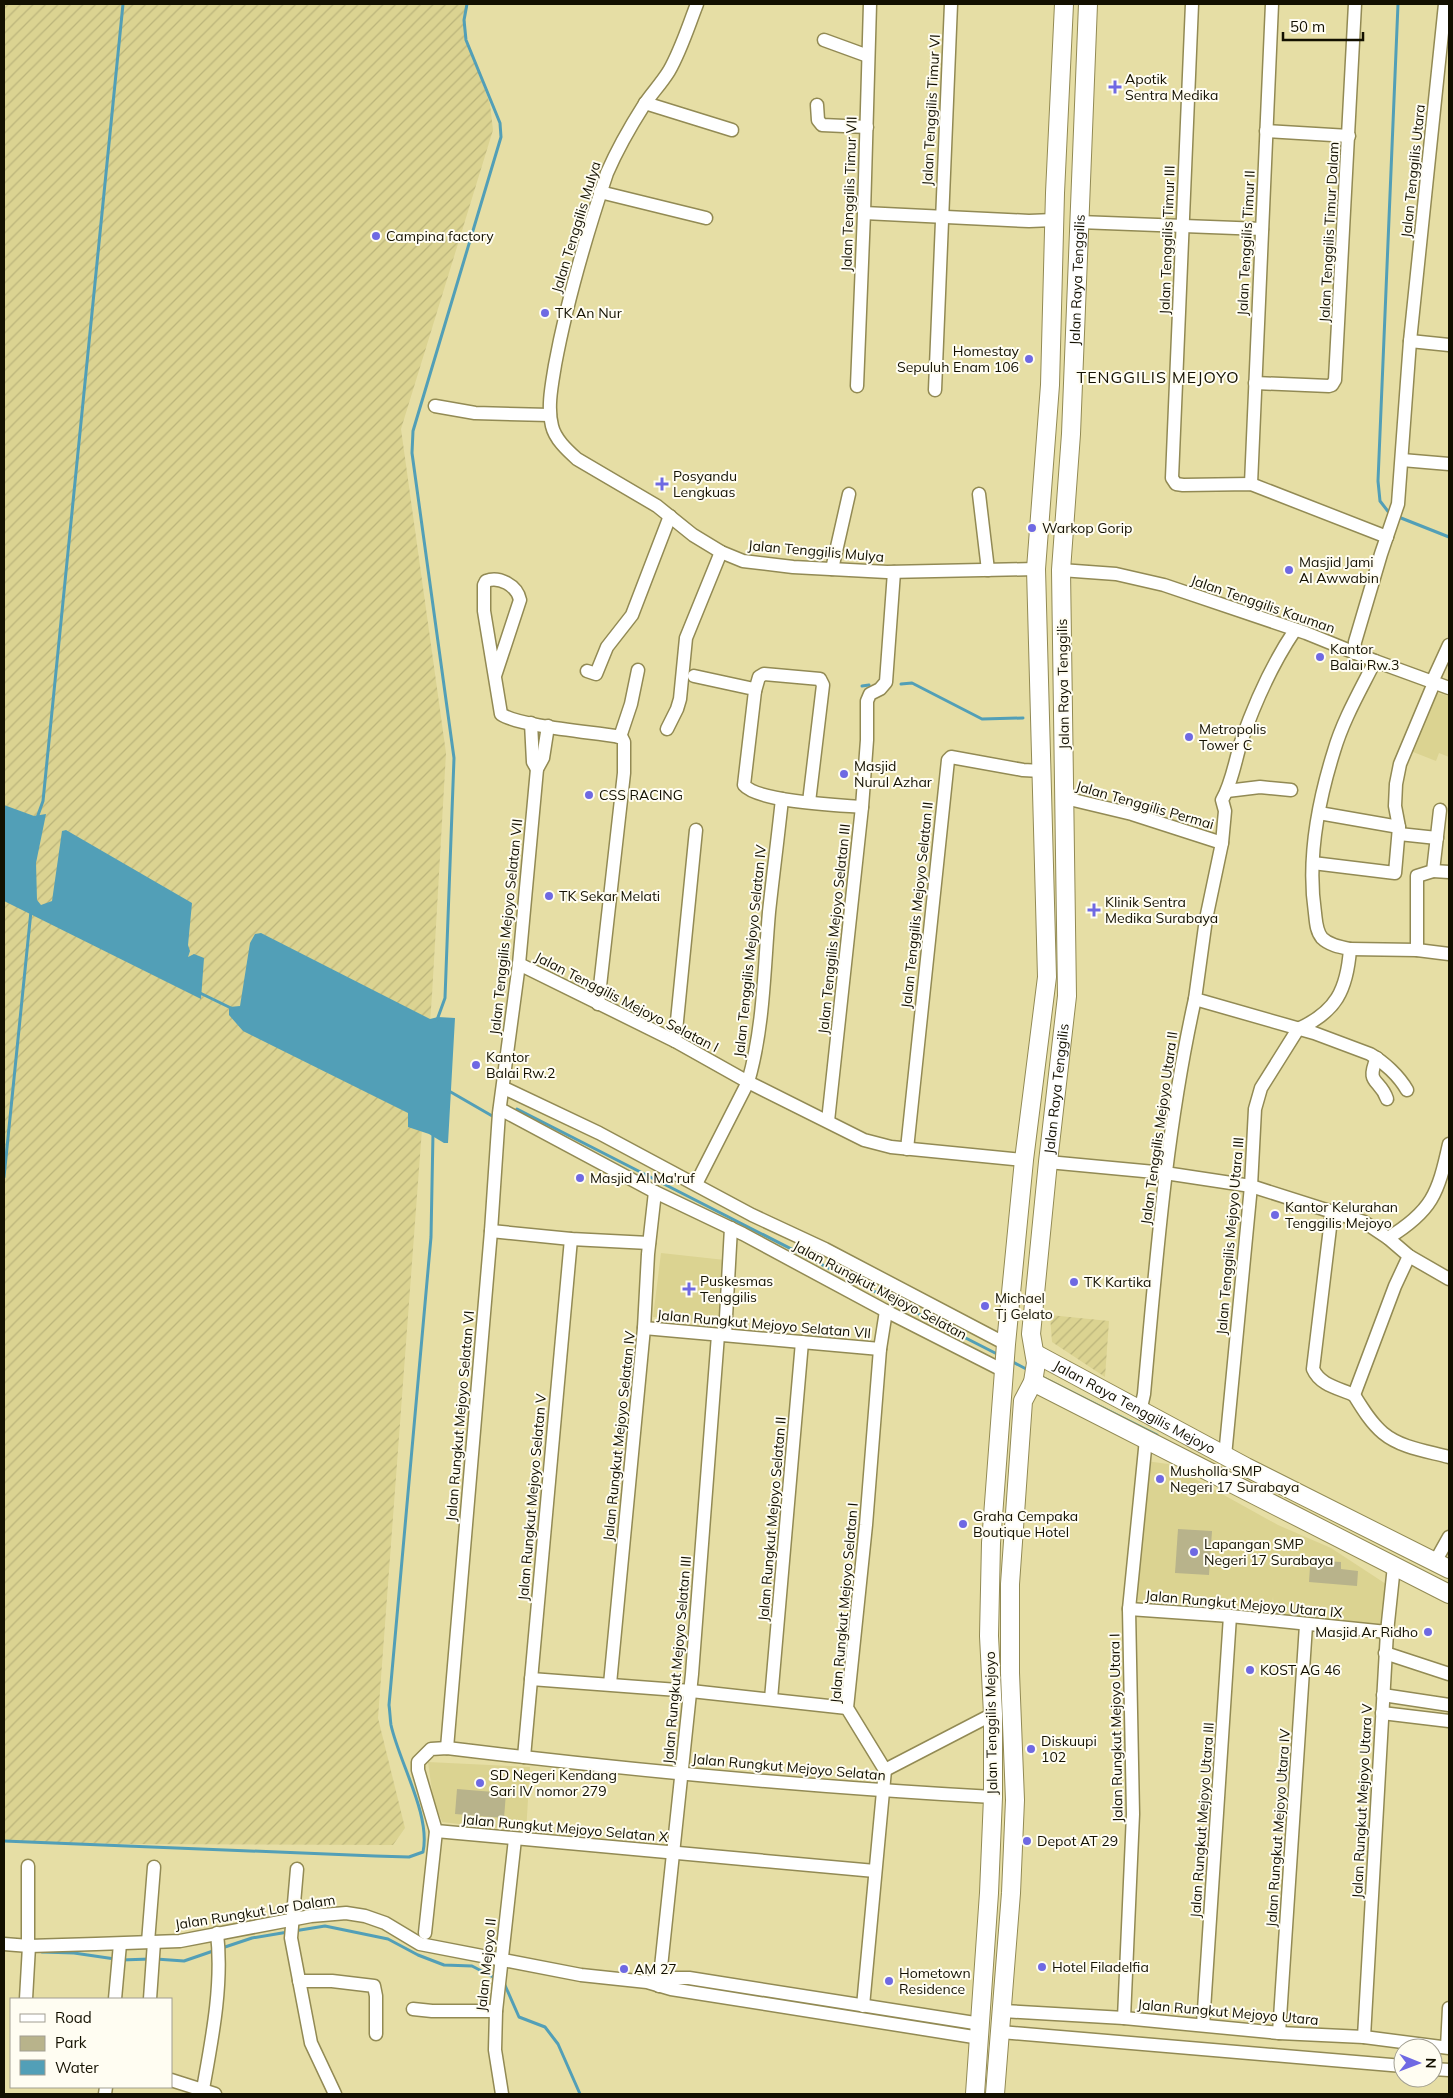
<svg xmlns="http://www.w3.org/2000/svg" width="1453" height="2098" font-family="Mulish,sans-serif">
<style>
.built{fill:#dbd391}
.industrial{fill:url(#industrial-furrows)}
.green{fill:#b8b38b}
.water{fill:#529fb7}
.lines{fill:none;stroke-linecap:round;stroke-linejoin:round}
.stream{stroke:#529fb7;stroke-width:3}
.street-casing{stroke:#928a54;stroke-width:15}
.secondary-casing{stroke:#928a54;stroke-width:20}
.street{stroke:#fff;stroke-width:12}
.secondary{stroke:#fff;stroke-width:18}
.poi-dot{fill:#6f69e3;stroke:#fffdf2;stroke-width:2}
.labels{text-anchor:middle;stroke-width:4;stroke-linejoin:round;paint-order:stroke}
.poi-label{font-size:14px;fill:#131000;stroke:#fffdf2;text-anchor:start}
.street-label{font-size:14px;fill:#131000;stroke:#fffdf2}
.quarter-label{font-size:16px;letter-spacing:1px;fill:#131000;stroke:#fffdf2}
</style>
<defs>
<pattern id="industrial-furrows" width="10" height="10" patternUnits="userSpaceOnUse" patternTransform="scale(1.25)"><rect width="10" height="10" fill="#dbd391"/><path d="M-1 1l2-2M0 10L10 0M9 11l2-2" fill="none" stroke="#bbb47b"/></pattern>
</defs>
<rect width="100%" height="100%" fill="#e6dea5"/>
<g class="built">
<path d="M1433 692 1449 696V757L1439 753 1436 761 1408 750Z"/>
<path d="M661 1253 725 1260 718 1323 653 1317Z"/>
<path d="M1146 1461 1168 1464 1278 1525 1331 1548 1386 1584 1383 1626 1274 1617 1273 1596 1272 1608 1138 1600 1139 1547Z"/>
<path d="M428 1762 530 1767 526 1832 442 1822 433 1798Z"/>
</g>
<g class="industrial">
<path d="M4 4H468L464 33 490 104 493 130 401 429 446 753 432 995 378 1718 405 1828 393 1845 128 1844 4 1842Z"/>
<path d="M1050 1315 1109 1321 1105 1377 1052 1342Z"/>
</g>
<g class="green">
<path d="M1178 1529 1212 1531 1209 1575 1175 1573Z"/>
<path d="M1324 1561 1341 1562V1569L1358 1571 1357 1586 1309 1582 1310 1567 1323 1568Z"/>
<path d="M457 1789 506 1793 504 1818 455 1814Z"/>
</g>
<g class="water">
<path d="M4 805 34 816 46 814 36 863 37 900 41 905 52 901 62 831 66 830 192 903 188 945 190 951 188 957 194 954 204 958 201 999 4 901Z"/>
<path d="M261 933 430 1019 438 1017 455 1018 448 1143H444L429 1134 408 1127V1113L243 1031 229 1015V1007L240 1006 250 943 255 934Z"/>
</g>
<g class="lines">
<g class="stream">
<path d="M1390 514 1380 501 1378 481 1398 4"/>
<path d="M1396 516 1449 537"/>
<path d="M901 684 912 683 982 719 1023 718"/>
<path d="M862 686 869 685"/>
<path d="M37 818 43 801 123 4"/>
<path d="M198 992 233 1009"/>
<path d="M437 1020 445 998 454 758 412 453 413 431 501 137 500 123 466 40 464 20 467 4"/>
<path d="M449 1091 494 1117"/>
<path d="M517 1109 999 1355"/>
<path d="M4 1177 31 911"/>
<path d="M1011 1361 1030 1371"/>
<path d="M1040 1376 1157 1435"/>
<path d="M4 1841 375 1856 409 1857 423 1852C431 1815 399 1762 391 1725 390 1718 390 1712 389 1705L431 1237 433 1133"/>
<path d="M294 1931 325 1926 388 1939 418 1955 444 1965 472 1966 497 1979"/>
<path d="M222 1948 252 1938 288 1932"/>
<path d="M42 1952 74 1953 115 1959"/>
<path d="M156 1959 184 1961 216 1950"/>
<path d="M121 1960 150 1959"/>
<path d="M504 1983 519 2017 545 2027 558 2044 580 2094"/>
</g>
<g class="street-casing">
<g id="street">
<path d="M697 4C688 27 681 50 669 71 661 84 651 94 644 105 630 127 617 150 607 173 586 236 567 300 555 365 552 384 547 407 552 426 555 439 567 450 577 459L657 506 693 535 721 552 743 561 793 567 887 572 1036 569"/>
<path d="M1192 4 1172 478 1176 484 1183 485 1251 484 1387 537"/>
<path d="M824 40 868 56"/>
<path d="M645 103 732 130"/>
<path d="M817 105 818 120 822 125 867 127"/>
<path d="M1266 131 1349 136"/>
<path d="M600 192 706 218"/>
<path d="M864 213 1029 221 1054 220"/>
<path d="M1079 222 1262 229"/>
<path d="M1410 341 1449 345"/>
<path d="M1255 383 1329 386 1332 385 1335 380 1355 4"/>
<path d="M857 386 864 213 870 4"/>
<path d="M935 390 951 4"/>
<path d="M435 406 475 413 550 415"/>
<path d="M1402 460 1449 464"/>
<path d="M1251 484 1272 4"/>
<path d="M979 494 988 570"/>
<path d="M832 569 849 494"/>
<path d="M1061 570 1116 574 1164 585 1306 633 1375 661 1449 688"/>
<path d="M1295 630C1272 664 1255 702 1241 742 1235 761 1232 783 1222 800L1225 811 1222 843 1206 919 1195 999 1314 1033 1370 1054C1384 1062 1399 1076 1407 1090"/>
<path d="M1354 653 1355 642 1381 554 1398 504 1410 341 1445 4"/>
<path d="M587 671 596 674 607 647 632 615 670 516"/>
<path d="M495 676 520 600C517 585 499 576 486 581L484 585V611L501 714C518 726 591 732 615 736L622 738 624 742V773L598 1004"/>
<path d="M694 676 754 689 755 691 744 785C758 802 838 805 862 807"/>
<path d="M1432 682 1449 645"/>
<path d="M755 691 759 677 764 674 820 679 823 685 809 802"/>
<path d="M531 723 533 762 537 769"/>
<path d="M667 729 677 709 680 699 686 638 721 552"/>
<path d="M620 737 631 704 638 670"/>
<path d="M1227 791 1260 787 1291 790"/>
<path d="M1065 798 1132 814 1222 843"/>
<path d="M1319 813 1399 827"/>
<path d="M1399 834 1437 838"/>
<path d="M1313 863 1395 873 1399 827 1395 806 1396 784 1400 764 1434 683"/>
<path d="M1433 871 1449 872"/>
<path d="M1350 949 1417 950 1449 954"/>
<path d="M1417 950V876L1433 871 1440 810"/>
<path d="M519 964 675 1041 748 1082 864 1140 891 1147 1024 1160"/>
<path d="M1298 1029C1336 1012 1347 990 1350 949 1340 947 1329 945 1322 938 1316 931 1316 921 1315 913 1307 860 1318 802 1334 751 1343 720 1360 691 1375 661"/>
<path d="M675 1041 696 830"/>
<path d="M1377 1058C1365 1085 1380 1078 1387 1099"/>
<path d="M504 1088 599 1133 752 1215 825 1249 1006 1344"/>
<path d="M500 1109 655 1192 743 1234 886 1311 1004 1371"/>
<path d="M828 1121 862 807 867 740V701L870 694 880 689 886 682 894 572"/>
<path d="M907 1149 948 760 951 757 1023 770 1041 771"/>
<path d="M1048 1162 1165 1173 1251 1186 1364 1222 1388 1238 1409 1256 1449 1279"/>
<path d="M696 1184 748 1082C764 1027 764 969 769 912 773 875 778 837 782 799"/>
<path d="M1332 1211 1313 1369C1320 1385 1338 1388 1354 1395"/>
<path d="M491 1231 571 1239 649 1243"/>
<path d="M1388 1238C1432 1211 1438 1194 1449 1144"/>
<path d="M644 1328 880 1349"/>
<path d="M725 1335 731 1228"/>
<path d="M1354 1395 1395 1286 1409 1256"/>
<path d="M1354 1395C1362 1408 1371 1423 1383 1433 1401 1448 1427 1451 1449 1457"/>
<path d="M1140 1412 1144 1394C1156 1262 1166 1129 1195 999"/>
<path d="M1225 1456 1251 1186 1255 1109 1261 1088 1298 1029"/>
<path d="M1435 1562 1449 1537"/>
<path d="M1129 1609 1230 1616 1387 1632"/>
<path d="M1385 1653 1449 1674"/>
<path d="M531 1679 691 1691 847 1708"/>
<path d="M610 1684 644 1328 648 1254 655 1192"/>
<path d="M1383 1695 1449 1705"/>
<path d="M771 1699 802 1342"/>
<path d="M1382 1713 1449 1721"/>
<path d="M447 1748 491 1231 499 1113 519 964 537 769 543 758 548 726"/>
<path d="M524 1757 571 1239"/>
<path d="M885 1770 993 1714"/>
<path d="M28 1866V1945"/>
<path d="M297 1869 291 1938 311 2043 335 2094"/>
<path d="M875 1871 436 1831 418 1770V1762L431 1749 447 1748C628 1770 810 1787 993 1797"/>
<path d="M425 1933 436 1831"/>
<path d="M148 1942 154 1867"/>
<path d="M4 1944 29 1946 96 1944 180 1941 311 1916 346 1913 365 1916 385 1923 420 1944 581 1975 647 1982 671 1989 980 2038"/>
<path d="M299 1981H332L374 1986 376 1996V2034"/>
<path d="M653 1981 660 1978H689L981 2024"/>
<path d="M659 1986 692 1674 718 1335"/>
<path d="M26 1999 29 1946"/>
<path d="M115 1999 120 1944"/>
<path d="M150 1999 154 1942"/>
<path d="M863 2006 885 1770 847 1708 866 1525 880 1349 886 1311"/>
<path d="M413 2009 432 2011H496"/>
<path d="M1003 2011 1124 2018 1279 2033 1364 2037 1449 2048"/>
<path d="M1124 2018 1133 1814 1129 1609 1146 1439"/>
<path d="M1203 2025 1230 1616"/>
<path d="M1001 2032 1403 2066"/>
<path d="M1279 2033 1306 1625"/>
<path d="M1364 2037 1387 1632 1394 1566"/>
<path d="M1447 2047 1449 2008"/>
<path d="M1433 2069 1449 2070"/>
<path d="M171 2080 215 2094"/>
<path d="M203 2089C212 2039 223 1984 217 1933"/>
<path d="M105 2094 106 2087"/>
<path d="M502 2094 495 2050 496 2011 515 1839"/>
</g>
</g>
<g class="secondary-casing">
<g id="secondary">
<path id="s1" d="M1036 1354 1246 1467 1449 1569"/>
<path d="M1033 1382 1449 1594"/>
<path d="M975 2094 989 1893 993 1797V1714L989 1636 991 1543 1006 1344 1024 1160 1047 977 1036 569 1050 385 1055 193 1064 4"/>
<path id="s2" d="M995 2094 1011 1893 1015 1800 1010 1673V1584L1023 1401 1033 1382 1036 1363 1031 1334 1048 1162 1067 996 1061 570 1071 434 1088 4"/>
</g>
</g>
<use href="#street" class="street"/>
<use href="#secondary" class="secondary"/>
</g>
<g class="poi-dot">
<path d="M1112.5 79.5h5v5h5v5h-5v5h-5v-5h-5v-5h5z"/>
<circle cx="376" cy="236" r="5"/>
<circle cx="545" cy="313" r="5"/>
<circle cx="1029" cy="359" r="5"/>
<path d="M659.5 476.5h5v5h5v5h-5v5h-5v-5h-5v-5h5z"/>
<circle cx="1032" cy="528" r="5"/>
<circle cx="1289" cy="570" r="5"/>
<circle cx="1320" cy="657" r="5"/>
<circle cx="1189" cy="737" r="5"/>
<circle cx="844" cy="774" r="5"/>
<circle cx="589" cy="795" r="5"/>
<circle cx="549" cy="896" r="5"/>
<path d="M1091.5 902.5h5v5h5v5h-5v5h-5v-5h-5v-5h5z"/>
<circle cx="476" cy="1065" r="5"/>
<circle cx="580" cy="1178" r="5"/>
<circle cx="1275" cy="1215" r="5"/>
<circle cx="1074" cy="1282" r="5"/>
<path d="M686.5 1281.5h5v5h5v5h-5v5h-5v-5h-5v-5h5z"/>
<circle cx="985" cy="1306" r="5"/>
<circle cx="1160" cy="1479" r="5"/>
<circle cx="963" cy="1524" r="5"/>
<circle cx="1194" cy="1552" r="5"/>
<circle cx="1428" cy="1632" r="5"/>
<circle cx="1250" cy="1670" r="5"/>
<circle cx="1031" cy="1749" r="5"/>
<circle cx="480" cy="1783" r="5"/>
<circle cx="1027" cy="1841" r="5"/>
<circle cx="1042" cy="1967" r="5"/>
<circle cx="624" cy="1969" r="5"/>
<circle cx="889" cy="1981" r="5"/>
</g>
<g class="labels">
<g class="poi-label">
<text x="1125" y="84">Apotik<tspan x="1125" dy="16">Sentra Medika</tspan></text>
<text x="386" y="241">Campina factory</text>
<text x="555" y="318">TK An Nur</text>
<text x="1019" y="356" text-anchor="end">Homestay<tspan x="1019" dy="16">Sepuluh Enam 106</tspan></text>
<text x="673" y="481">Posyandu<tspan x="673" dy="16">Lengkuas</tspan></text>
<text x="1042" y="533">Warkop Gorip</text>
<text x="1299" y="567">Masjid Jami<tspan x="1299" dy="16">Al Awwabin</tspan></text>
<text x="1330" y="654">Kantor<tspan x="1330" dy="16">Balai Rw.3</tspan></text>
<text x="1199" y="734">Metropolis<tspan x="1199" dy="16">Tower C</tspan></text>
<text x="854" y="771">Masjid<tspan x="854" dy="16">Nurul Azhar</tspan></text>
<text x="599" y="800">CSS RACING</text>
<text x="559" y="901">TK Sekar Melati</text>
<text x="1105" y="907">Klinik Sentra<tspan x="1105" dy="16">Medika Surabaya</tspan></text>
<text x="486" y="1062">Kantor<tspan x="486" dy="16">Balai Rw.2</tspan></text>
<text x="590" y="1183">Masjid Al Ma'ruf</text>
<text x="1285" y="1212">Kantor Kelurahan<tspan x="1285" dy="16">Tenggilis Mejoyo</tspan></text>
<text x="700" y="1286">Puskesmas<tspan x="700" dy="16">Tenggilis</tspan></text>
<text x="1084" y="1287">TK Kartika</text>
<text x="995" y="1303">Michael<tspan x="995" dy="16">Tj Gelato</tspan></text>
<text x="1170" y="1476">Musholla SMP<tspan x="1170" dy="16">Negeri 17 Surabaya</tspan></text>
<text x="973" y="1521">Graha Cempaka<tspan x="973" dy="16">Boutique Hotel</tspan></text>
<text x="1204" y="1549">Lapangan SMP<tspan x="1204" dy="16">Negeri 17 Surabaya</tspan></text>
<text x="1418" y="1637" text-anchor="end">Masjid Ar Ridho</text>
<text x="1260" y="1675">KOST AG 46</text>
<text x="1041" y="1746">Diskuupi<tspan x="1041" dy="16">102</tspan></text>
<text x="490" y="1780">SD Negeri Kendang<tspan x="490" dy="16">Sari IV nomor 279</tspan></text>
<text x="1037" y="1846">Depot AT 29</text>
<text x="1052" y="1972">Hotel Filadelfia</text>
<text x="634" y="1974">AM 27</text>
<text x="899" y="1978">Hometown<tspan x="899" dy="16">Residence</tspan></text>
</g>
<g class="street-label">
<text transform="translate(931 110) rotate(-87)" y="5">Jalan Tenggilis Timur VI</text>
<text transform="translate(1413 171) rotate(-84)" y="5">Jalan Tenggilis Utara</text>
<text transform="translate(849 194) rotate(-88)" y="5">Jalan Tenggilis Timur VII</text>
<text transform="translate(576 227) rotate(-73)" y="5">Jalan Tenggilis Mulya</text>
<text transform="translate(1329 232) rotate(-87)" y="5">Jalan Tenggilis Timur Dalam</text>
<text transform="translate(1167 240) rotate(-88)" y="5">Jalan Tenggilis Timur III</text>
<text transform="translate(1246 243) rotate(-87)" y="5">Jalan Tenggilis Timur II</text>
<text dy="5" stroke="none"><textPath href="#s2" startOffset="1821">Jalan Raya Tenggilis</textPath></text>
<text transform="translate(816 551) rotate(5)" y="5">Jalan Tenggilis Mulya</text>
<text transform="translate(1263 604) rotate(19)" y="5">Jalan Tenggilis Kauman</text>
<text transform="translate(1063 684) rotate(-91)" y="5">Jalan Raya Tenggilis</text>
<text transform="translate(1145 805) rotate(16)" y="5">Jalan Tenggilis Permai</text>
<text transform="translate(917 905) rotate(-84)" y="5">Jalan Tenggilis Mejoyo Selatan II</text>
<text transform="translate(506 927) rotate(-84)" y="5">Jalan Tenggilis Mejoyo Selatan VII</text>
<text transform="translate(834 929) rotate(-84)" y="5">Jalan Tenggilis Mejoyo Selatan III</text>
<text transform="translate(750 951) rotate(-84)" y="5">Jalan Tenggilis Mejoyo Selatan IV</text>
<text transform="translate(627 1002) rotate(27)" y="5">Jalan Tenggilis Mejoyo Selatan I</text>
<text dy="5" stroke="none"><textPath href="#s2" startOffset="1011">Jalan Raya Tenggilis</textPath></text>
<text transform="translate(1159 1128) rotate(-82)" y="5">Jalan Tenggilis Mejoyo Utara II</text>
<text transform="translate(1230 1236) rotate(-85)" y="5">Jalan Tenggilis Mejoyo Utara III</text>
<text transform="translate(880 1290) rotate(28)" y="5">Jalan Rungkut Mejoyo Selatan</text>
<text transform="translate(764 1324) rotate(5)" y="5">Jalan Rungkut Mejoyo Selatan VII</text>
<text dy="5" stroke="none"><textPath href="#s1" startOffset="112">Jalan Raya Tenggilis Mejoyo</textPath></text>
<text transform="translate(460 1416) rotate(-85)" y="5">Jalan Rungkut Mejoyo Selatan VI</text>
<text transform="translate(619 1436) rotate(-84)" y="5">Jalan Rungkut Mejoyo Selatan IV</text>
<text transform="translate(532 1497) rotate(-85)" y="5">Jalan Rungkut Mejoyo Selatan V</text>
<text transform="translate(772 1519) rotate(-85)" y="5">Jalan Rungkut Mejoyo Selatan II</text>
<text transform="translate(844 1603) rotate(-85)" y="5">Jalan Rungkut Mejoyo Selatan I</text>
<text transform="translate(1244 1604) rotate(5)" y="5">Jalan Rungkut Mejoyo Utara IX</text>
<text transform="translate(677 1660) rotate(-85)" y="5">Jalan Rungkut Mejoyo Selatan III</text>
<text transform="translate(991 1723) rotate(-91)" y="5">Jalan Tenggilis Mejoyo</text>
<text transform="translate(1116 1728) rotate(-91)" y="5">Jalan Rungkut Mejoyo Utara I</text>
<text transform="translate(789 1767) rotate(5)" y="5">Jalan Rungkut Mejoyo Selatan</text>
<text transform="translate(1362 1801) rotate(-87)" y="5">Jalan Rungkut Mejoyo Utara V</text>
<text transform="translate(1202 1820) rotate(-86)" y="5">Jalan Rungkut Mejoyo Utara III</text>
<text transform="translate(565 1828) rotate(5)" y="5">Jalan Rungkut Mejoyo Selatan X</text>
<text transform="translate(1278 1828) rotate(-86)" y="5">Jalan Rungkut Mejoyo Utara IV</text>
<text transform="translate(255 1912) rotate(-9)" y="5">Jalan Rungkut Lor Dalam</text>
<text transform="translate(486 1965) rotate(-84)" y="5">Jalan Mejoyo II</text>
<text transform="translate(1228 2012) rotate(5)" y="5">Jalan Rungkut Mejoyo Utara</text>
</g>
<g class="quarter-label">
<text x="1158" y="383">TENGGILIS MEJOYO</text>
</g>
</g>
<rect width="1453" height="2098" fill="none" stroke="#131000" stroke-width="10"/>
<rect x="10" y="1998" width="162" height="90" fill="#fffdf2" stroke="#a19e91"/>
<rect x="20" y="2014" width="25" height="8" fill="#ffffff" stroke="#a19e91"/>
<text x="55" y="2023" font-size="15" fill="#131000">Road</text>
<rect x="20" y="2036" width="25" height="15" fill="#b8b38b" stroke="#a19e91"/>
<text x="55" y="2048" font-size="15" fill="#131000">Park</text>
<rect x="20" y="2060" width="25" height="15" fill="#529fb7" stroke="#a19e91"/>
<text x="55" y="2073" font-size="15" fill="#131000">Water</text>
<g transform="translate(1418 2063) rotate(91)"><circle r="24" fill="#fffdf2" stroke="#a19e91"/>
<path d="M0-4L9 19L0 12L-9 19Z" fill="#6f69e3"/>
<text y="-8" font-size="14" font-weight="bold" text-anchor="middle" fill="#131000">N</text>
</g>
<path d="M1283 32v8h80v-8" fill="none" stroke="#131000" stroke-width="2.5"/>
<text x="1290" y="32" font-size="15" fill="#131000" stroke="#fffdf2" stroke-width="4" paint-order="stroke">50 m</text>
</svg>
